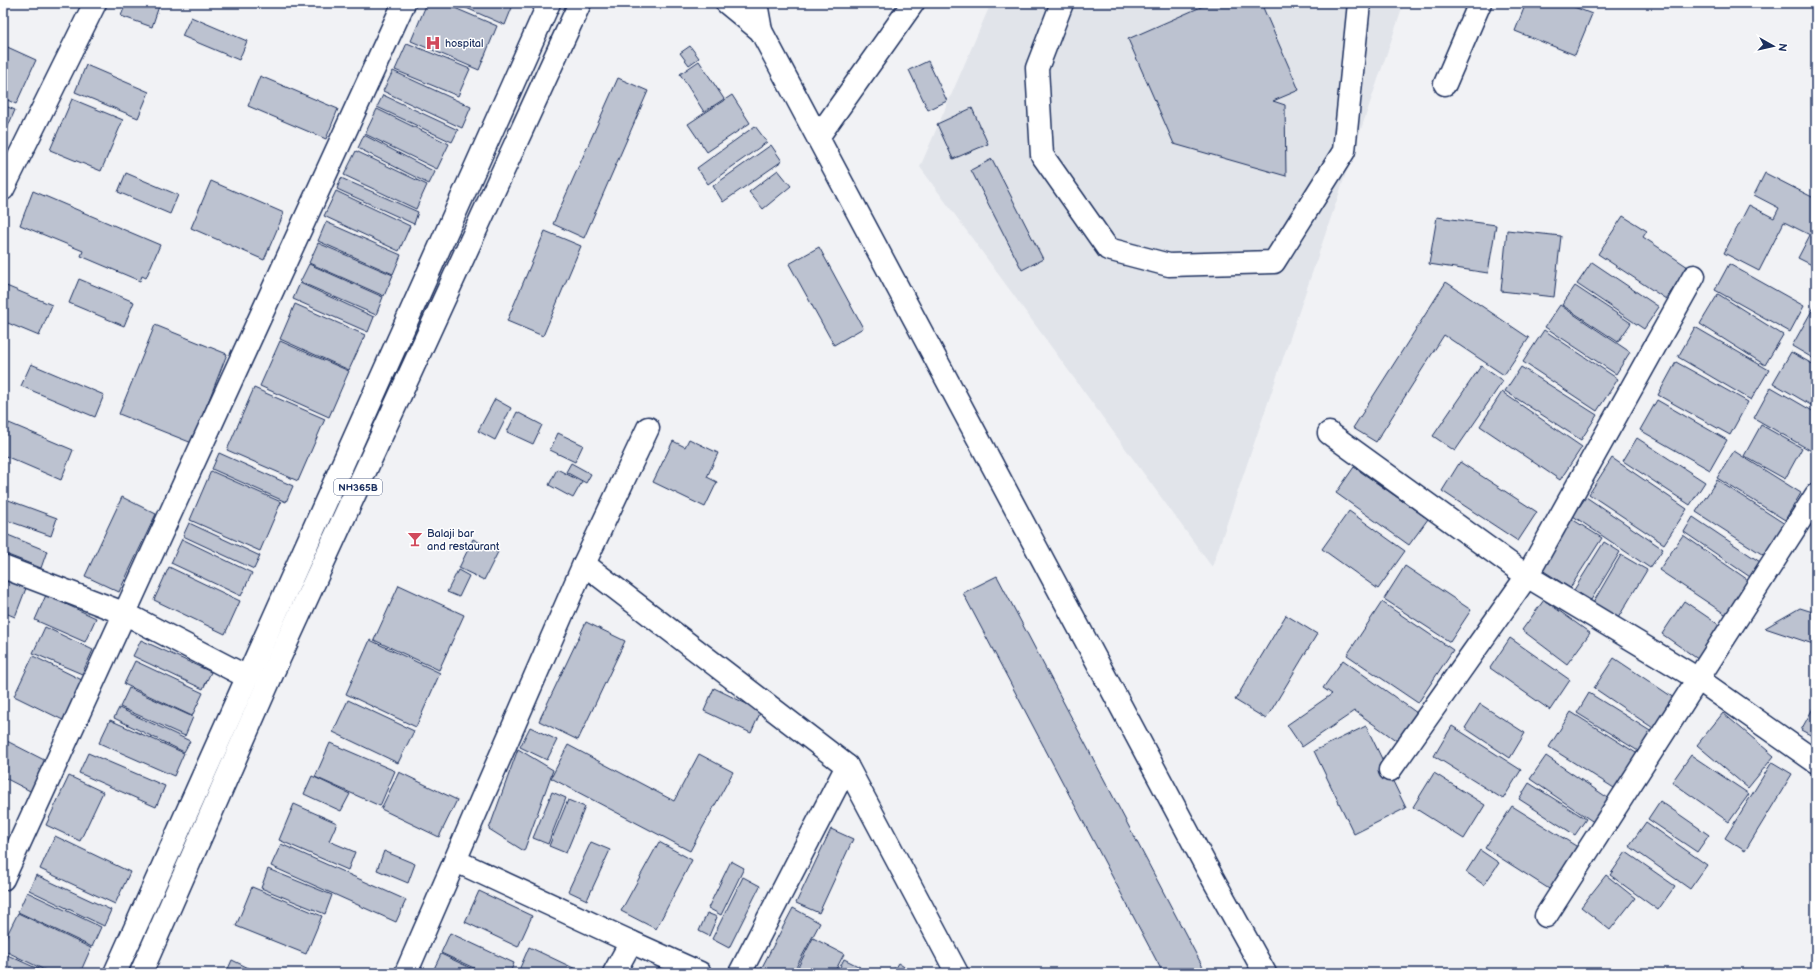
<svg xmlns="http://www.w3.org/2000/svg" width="1819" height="976" font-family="'Balsamiq Sans',sans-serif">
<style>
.built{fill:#e1e4ea}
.building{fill:#bcc2d0;stroke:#1b2f5e}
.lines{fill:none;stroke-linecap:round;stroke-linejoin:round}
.minor-casing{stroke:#1b2f5e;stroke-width:25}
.major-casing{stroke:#1b2f5e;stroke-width:25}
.highway-casing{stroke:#1b2f5e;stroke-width:25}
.minor{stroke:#fff;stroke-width:22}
.major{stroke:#fff;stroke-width:22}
.highway{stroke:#fff;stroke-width:22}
.labels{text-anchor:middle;stroke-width:3;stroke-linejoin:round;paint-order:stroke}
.shield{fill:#fff;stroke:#5f6d8e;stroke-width:1}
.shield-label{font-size:10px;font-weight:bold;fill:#1b2f5e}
.poi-label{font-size:11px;fill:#1b2f5e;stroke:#fff;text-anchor:start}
</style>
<rect width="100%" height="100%" fill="#f1f2f5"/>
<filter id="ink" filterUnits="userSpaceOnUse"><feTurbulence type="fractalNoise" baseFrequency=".025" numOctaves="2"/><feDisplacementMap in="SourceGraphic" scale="8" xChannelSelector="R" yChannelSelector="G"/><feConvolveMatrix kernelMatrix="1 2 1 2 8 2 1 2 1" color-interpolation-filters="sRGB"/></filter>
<g filter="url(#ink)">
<path class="built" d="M991 3H1404L1212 567 920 167Z"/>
<g class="building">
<path d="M126 3H160L152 27 121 16Z"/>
<path d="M427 3H443L497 26 479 70 411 41Z"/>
<path d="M455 3H510L513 5 505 25Z"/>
<path d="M1210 3H1261L1299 90 1273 101 1285 105 1286 176 1174 144 1128 39Z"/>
<path d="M1526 3H1564L1592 14 1575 55 1515 31Z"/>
<path d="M191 17 247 41 239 60 182 36Z"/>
<path d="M407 43 470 69 458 96 395 70Z"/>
<path d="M3 45 36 60 16 104 3 98Z"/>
<path d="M690 46 699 58 689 65 680 53Z"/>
<path d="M699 61 724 99 704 112 680 74Z"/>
<path d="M928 61 947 101 928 110 909 70Z"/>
<path d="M86 65 149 92 138 118 75 92Z"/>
<path d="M393 71 471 107 462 128 383 91Z"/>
<path d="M260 76 338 109 326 139 248 106Z"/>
<path d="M618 78 648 91 584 238 553 224Z"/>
<path d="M383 95 458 130 452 142 377 107Z"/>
<path d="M732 95 750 123 707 152 688 124Z"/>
<path d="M72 99 123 120 101 171 50 150Z"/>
<path d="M3 105 15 110 3 138Z"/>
<path d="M972 108 988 144 953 159 937 124Z"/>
<path d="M377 109 449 144 437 169 365 134Z"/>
<path d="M755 126 767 142 708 184 697 168Z"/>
<path d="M364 135 435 172 429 184 358 148Z"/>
<path d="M771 145 782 161 723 202 713 186Z"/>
<path d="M356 151 427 185 416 209 344 175Z"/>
<path d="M992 159 1043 259 1022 270 971 170Z"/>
<path d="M778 170 791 186 763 209 749 192Z"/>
<path d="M126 173 178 195 170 214 118 192Z"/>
<path d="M1765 173 1816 199V267L1798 258 1810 235 1784 222 1759 271 1724 253 1749 205 1774 218 1779 208 1754 195Z"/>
<path d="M341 178 418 212 414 224 337 189Z"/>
<path d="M211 181 284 213 264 260 191 228Z"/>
<path d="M33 191 160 245 146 278 142 276 140 281 81 256 83 251 20 225Z"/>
<path d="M336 191 410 226 399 251 324 216Z"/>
<path d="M1623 216 1647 231 1643 237 1688 267 1666 299 1598 254Z"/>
<path d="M1437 217 1496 225 1488 273 1429 264Z"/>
<path d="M326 222 401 255 393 274 318 241Z"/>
<path d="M1507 230 1561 236 1554 297 1501 291Z"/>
<path d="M545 231 581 246 543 336 507 321Z"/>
<path d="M318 243 393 275 384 296 309 263Z"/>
<path d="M819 247 863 328 834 345 789 264Z"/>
<path d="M1592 262 1659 307 1644 329 1577 284Z"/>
<path d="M309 264 383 297 376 315 300 282Z"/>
<path d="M1729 264 1804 306 1790 332 1715 290Z"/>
<path d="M79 279 134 302 124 326 69 303Z"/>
<path d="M1446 282 1529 338 1504 375 1444 335 1376 442 1353 428Z"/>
<path d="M300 283 374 317 368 332 293 299Z"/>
<path d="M4 285 52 305 39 336 3 321Z"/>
<path d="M1575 286 1631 323 1618 342 1562 305Z"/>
<path d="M1718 294 1783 335 1765 365 1700 324Z"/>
<path d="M295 304 365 335 349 370 280 339Z"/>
<path d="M1560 305 1630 352 1616 374 1545 327Z"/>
<path d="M1815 305 1816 306V360L1792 346Z"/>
<path d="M155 325 227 354 192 443 119 414Z"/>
<path d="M1695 327 1769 370 1751 400 1678 357Z"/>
<path d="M1544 330 1618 379 1597 411 1523 362Z"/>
<path d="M280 341 349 371 329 417 260 386Z"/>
<path d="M1791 352 1816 366V408L1773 383Z"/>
<path d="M1676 362 1748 402 1730 435 1658 395Z"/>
<path d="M31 364 104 395 95 417 21 386Z"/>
<path d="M1481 366 1503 381 1455 451 1433 436Z"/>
<path d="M1521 367 1597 415 1581 440 1505 391Z"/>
<path d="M1771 387 1816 413 1815 453 1754 418Z"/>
<path d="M254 388 325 419 298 481 227 450Z"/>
<path d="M1502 392 1582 447 1560 480 1480 426Z"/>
<path d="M495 399 511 408 495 440 478 431Z"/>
<path d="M1657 400 1727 440 1710 470 1640 430Z"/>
<path d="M517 412 542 425 533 444 507 432Z"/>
<path d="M9 423 73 450 61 480 3 455V437Z"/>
<path d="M1761 425 1802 448 1785 479 1744 456Z"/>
<path d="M558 433 583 445 575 462 550 450Z"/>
<path d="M1637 438 1705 482 1690 505 1623 461Z"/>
<path d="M689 439 718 453 707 477 717 482 705 507 653 482 673 441 685 447Z"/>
<path d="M1734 451 1801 493 1785 520 1717 478Z"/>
<path d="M219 453 293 486 286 502 212 469Z"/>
<path d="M1612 458 1687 509 1664 544 1589 494Z"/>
<path d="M1460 462 1537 512 1518 541 1442 491Z"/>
<path d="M571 463 591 474 586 483 566 472Z"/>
<path d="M1354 467 1428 519 1409 545 1336 493Z"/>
<path d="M557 469 582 482 573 498 549 485Z"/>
<path d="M211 471 281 502 260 551 190 520Z"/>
<path d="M1717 480 1788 526 1768 558 1696 512Z"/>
<path d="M122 497 156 514 119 592 85 576Z"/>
<path d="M1586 497 1663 549 1650 568 1573 516Z"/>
<path d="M3 498 57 518 51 536 3 519Z"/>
<path d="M1349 511 1405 551 1378 589 1322 549Z"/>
<path d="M1567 516 1602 538 1570 588 1536 566Z"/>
<path d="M1693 517 1766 566 1756 581 1684 532Z"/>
<path d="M189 523 260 556 254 569 183 536Z"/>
<path d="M3 533 47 551 41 568 3 553Z"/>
<path d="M1683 535 1754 584 1731 618 1659 570Z"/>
<path d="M182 539 252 573 241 596 171 563Z"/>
<path d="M473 539 498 552 484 580 459 568Z"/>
<path d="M1604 542 1620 552 1591 600 1574 590Z"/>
<path d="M1621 555 1647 570 1618 618 1593 603Z"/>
<path d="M1816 564V590L1811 589Z"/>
<path d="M1405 566 1471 610 1450 642 1384 599Z"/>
<path d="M169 567 240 601 225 634 154 600Z"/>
<path d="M458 570 469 576 459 597 447 592Z"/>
<path d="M3 573 28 583 15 617 3 612Z"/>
<path d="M997 576 1206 973H1163L963 593Z"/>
<path d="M399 585 464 615 439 670 374 640Z"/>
<path d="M46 595 96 618 85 642 35 620Z"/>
<path d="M1544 600 1590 633 1567 664 1522 630Z"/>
<path d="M1684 601 1725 629 1702 662 1662 634Z"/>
<path d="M1382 602 1453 650 1418 703 1347 655Z"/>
<path d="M1800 608 1816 613V645L1765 628Z"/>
<path d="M1286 615 1317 634 1266 719 1235 700Z"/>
<path d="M586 622 625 641 578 740 539 721Z"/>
<path d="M45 627 93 650 82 674 33 653Z"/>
<path d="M1510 638 1570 680 1550 710 1490 668Z"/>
<path d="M141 640 211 672 203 689 133 656Z"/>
<path d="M370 640 440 673 416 727 346 694Z"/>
<path d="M33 656 88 683 69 723 14 696Z"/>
<path d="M1614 658 1674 698 1653 728 1594 688Z"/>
<path d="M1343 660 1417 713 1397 741 1355 711 1302 747 1287 725 1332 694 1323 688Z"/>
<path d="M135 661 203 693 192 716 124 684Z"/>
<path d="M129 688 193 717 185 736 120 707Z"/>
<path d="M714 688 761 711 751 733 704 711Z"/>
<path d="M1589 693 1655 734 1643 754 1577 713Z"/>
<path d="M348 700 414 731 398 763 333 732Z"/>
<path d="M1816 703V738L1801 730Z"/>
<path d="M1480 704 1525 733 1510 758 1465 728Z"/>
<path d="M119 708 190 741 184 752 114 718Z"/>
<path d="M1571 712 1644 758 1622 793 1549 747Z"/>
<path d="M1723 713 1774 756 1748 788 1697 745Z"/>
<path d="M110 720 184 753 174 776 99 743Z"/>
<path d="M1366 726 1406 808 1354 834 1314 751Z"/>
<path d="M1452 726 1521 770 1503 799 1434 756Z"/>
<path d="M530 727 557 740 547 760 520 747Z"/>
<path d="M3 739 50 763 34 793 3 777Z"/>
<path d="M330 743 395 771 380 806 315 777Z"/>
<path d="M568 745 674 801 699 754 733 772 690 851 551 778Z"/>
<path d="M518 749 553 770 524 851 489 829Z"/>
<path d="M88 753 165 786 156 807 79 773Z"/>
<path d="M1691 755 1749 794 1729 822 1672 782Z"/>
<path d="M1546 756 1611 800 1595 823 1530 779Z"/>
<path d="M1772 762 1792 774 1745 851 1725 838Z"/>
<path d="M399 772 457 800 439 837 381 809Z"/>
<path d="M1434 773 1485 805 1464 839 1413 807Z"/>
<path d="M69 776 103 792 80 841 46 825Z"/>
<path d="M312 776 350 794 341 811 304 794Z"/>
<path d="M1529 783 1586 819 1575 835 1519 799Z"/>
<path d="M552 792 566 798 548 844 533 838Z"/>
<path d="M568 800 585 807 566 853 549 846Z"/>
<path d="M1660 801 1709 835 1697 852 1648 819Z"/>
<path d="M294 804 337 823 329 841 355 852 348 870 279 840Z"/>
<path d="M1512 806 1584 851 1557 894 1485 848Z"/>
<path d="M1646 822 1707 865 1690 889 1629 846Z"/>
<path d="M831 829 853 839 819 913 796 903Z"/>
<path d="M55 836 130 872 115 904 40 869Z"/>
<path d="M591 842 610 850 587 900 568 891Z"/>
<path d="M659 842 692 860 656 929 621 911Z"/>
<path d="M281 844 406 900 396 922 271 866Z"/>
<path d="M1480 850 1499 863 1484 885 1466 872Z"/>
<path d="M384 851 415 864 408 883 377 870Z"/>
<path d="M1626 852 1675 886 1658 910 1610 875Z"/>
<path d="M731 861 744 868 721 915 708 908Z"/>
<path d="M268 869 332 895 325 914 261 888Z"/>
<path d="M36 875 111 910 104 926 29 890Z"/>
<path d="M1606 875 1635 898 1610 930 1581 907Z"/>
<path d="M743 877 760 886 729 948 712 939Z"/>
<path d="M252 887 322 916 306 954 236 926Z"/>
<path d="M479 891 532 916 518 947 465 922Z"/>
<path d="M27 892 101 927 92 947 18 912Z"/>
<path d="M793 908 820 923 793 973H769L761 969Z"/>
<path d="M18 913 91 948 80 973H51L3 950V943Z"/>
<path d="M707 913 717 917 709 936 699 931Z"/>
<path d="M450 933 514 963 510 973H485L441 953Z"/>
<path d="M813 938 844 954 834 973H795Z"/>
<path d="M529 947 584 973H526L519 970Z"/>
<path d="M3 953 47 973H5L3 972Z"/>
<path d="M441 954 481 973H432Z"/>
<path d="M844 959 860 967 857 973H837Z"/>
<path d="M232 960 259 973H235L228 969Z"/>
<path d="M898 963 914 973H892Z"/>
</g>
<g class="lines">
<g class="minor-casing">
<g id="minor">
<path d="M1062 3 1037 68 1042 155 1108 249 1169 265 1274 262 1344 151 1359 3"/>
<path d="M1445 84 1480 3"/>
<path d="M818 137 913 3"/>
<path d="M3 189 95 3"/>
<path d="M1329 433 1527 576 1698 679 1816 762"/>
<path d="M584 564 847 766 957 973"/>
<path d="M3 567 126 614 247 677"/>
<path d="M1390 770 1527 576 1694 276"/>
<path d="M456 861 631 942 614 973"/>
<path d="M3 879 404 3"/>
<path d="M1546 916 1816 495"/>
<path d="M631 942 700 973"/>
<path d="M406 973 584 564 648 428"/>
<path d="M740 973 847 766"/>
</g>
</g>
<g class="major-casing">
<g id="major">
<path d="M727 3 761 31"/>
<path d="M756 3 761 31 1207 868 1265 973"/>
</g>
</g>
<g class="highway-casing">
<g id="highway">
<path d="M115 973 549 3"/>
<path d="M141 973 273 672 580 3"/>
</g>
</g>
<use href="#minor" class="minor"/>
<use href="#major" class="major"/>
<use href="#highway" class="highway"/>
</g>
</g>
<defs>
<g id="hospital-bare" transform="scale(1.2)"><path d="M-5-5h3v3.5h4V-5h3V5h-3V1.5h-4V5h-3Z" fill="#d1495b" stroke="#fff" stroke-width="2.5" paint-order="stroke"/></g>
<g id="bar-bare" transform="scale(1.2)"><path d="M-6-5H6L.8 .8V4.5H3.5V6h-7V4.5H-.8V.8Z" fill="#d1495b" stroke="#fff" stroke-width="2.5" paint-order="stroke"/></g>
</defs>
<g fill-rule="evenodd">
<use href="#hospital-bare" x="433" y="43"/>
<use href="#bar-bare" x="415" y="539"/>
</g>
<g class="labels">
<rect class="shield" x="334" y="479" width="48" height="16" rx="3"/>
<g class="shield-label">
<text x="358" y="491">NH365B</text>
</g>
<g class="poi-label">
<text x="445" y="47">hospital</text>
<text x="427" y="537">Balaji bar<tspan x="427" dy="13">and restaurant</tspan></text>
</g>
</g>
<rect width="1819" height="976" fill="none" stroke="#fff" stroke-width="16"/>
<rect x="8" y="8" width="1803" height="960" fill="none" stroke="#1b2f5e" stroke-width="1.5" filter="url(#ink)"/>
<g transform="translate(1773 46) rotate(98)" stroke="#ffffff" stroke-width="3" paint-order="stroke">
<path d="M0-3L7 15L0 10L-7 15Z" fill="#1b2f5e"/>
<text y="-6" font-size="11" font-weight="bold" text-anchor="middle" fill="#1b2f5e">N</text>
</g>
</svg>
